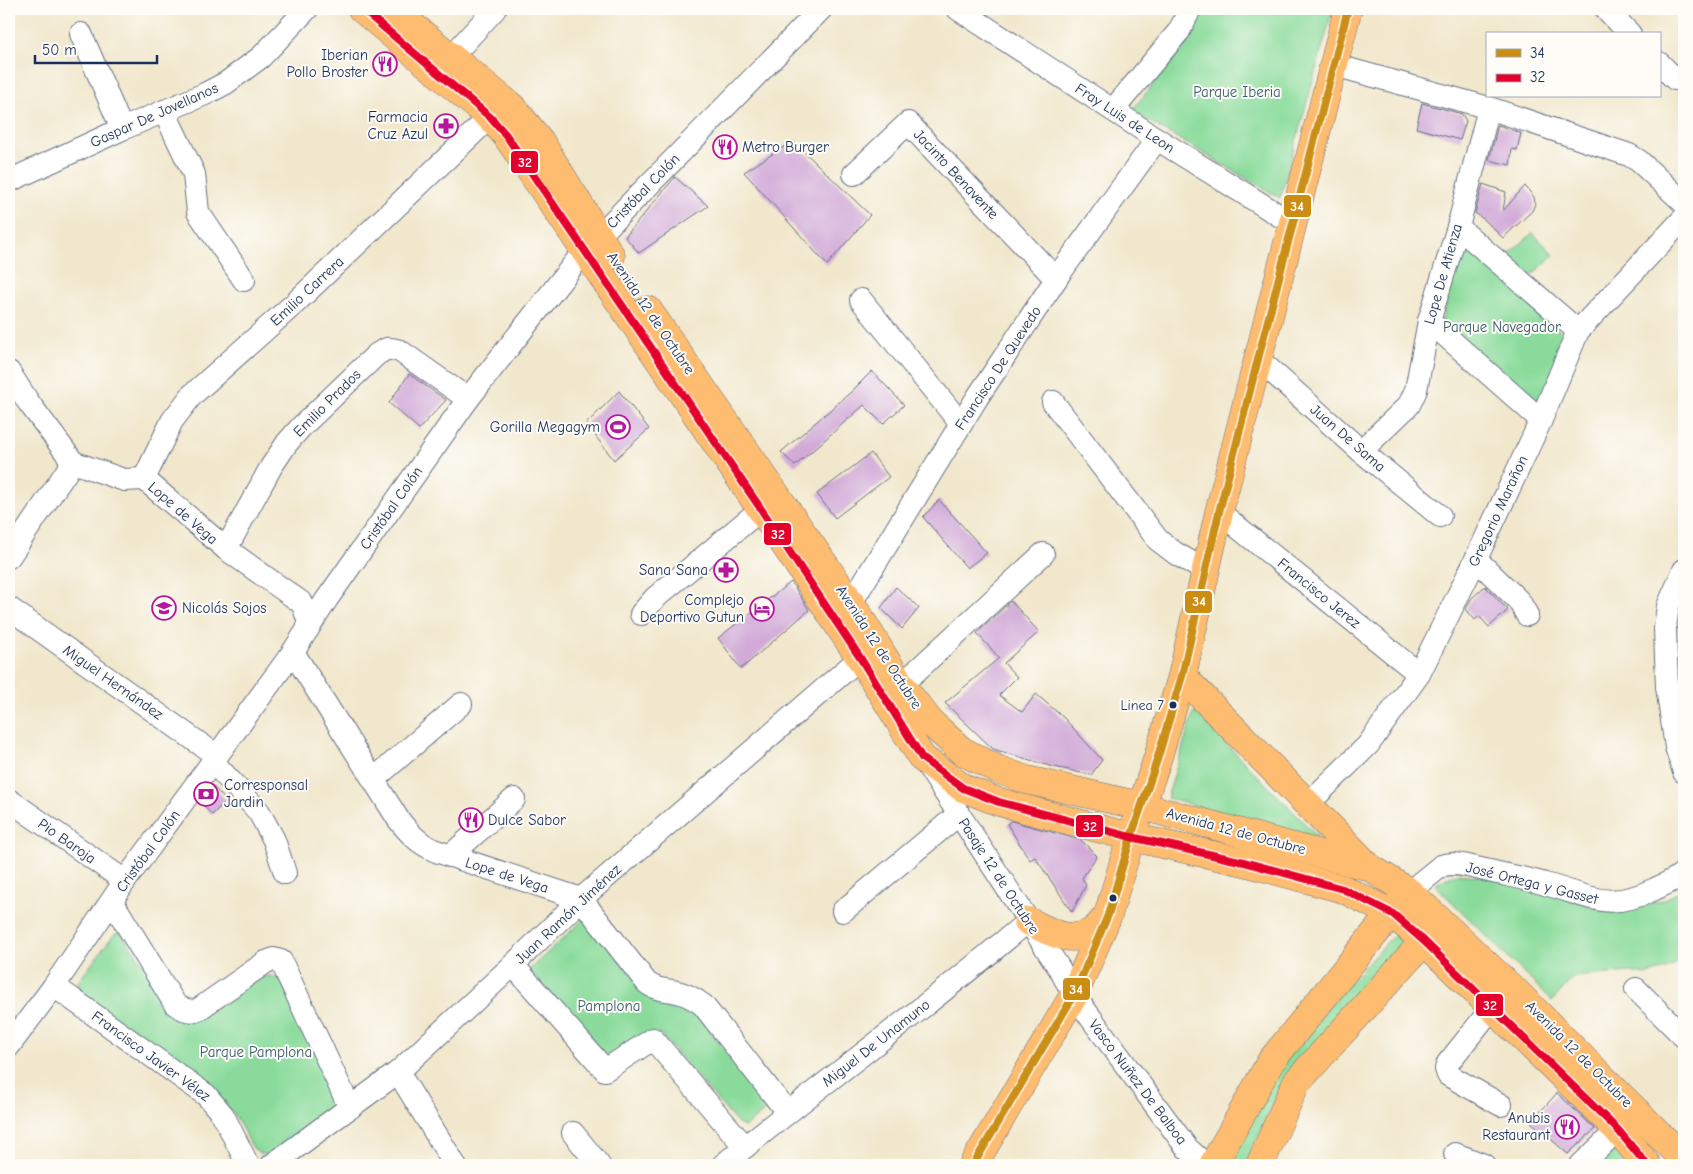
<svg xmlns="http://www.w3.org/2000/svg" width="1693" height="1174" font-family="'Comic Neue',sans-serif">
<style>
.green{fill:#8adb9b;stroke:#52857c}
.building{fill:#d1aad8}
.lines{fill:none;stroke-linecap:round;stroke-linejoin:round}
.minor-casing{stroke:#666f84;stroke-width:24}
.major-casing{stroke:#666f84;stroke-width:29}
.minor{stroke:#fff;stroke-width:22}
.major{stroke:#fdbc6f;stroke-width:28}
.bus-1-casing{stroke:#fdfcf7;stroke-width:11}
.bus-2-casing{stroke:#fdfcf7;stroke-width:11}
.bus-1{stroke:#cb8e13;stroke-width:8}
.bus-2{stroke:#e4002b;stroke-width:8}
.bus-dot{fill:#1b2f5e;stroke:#fdfcf7;stroke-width:2}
.labels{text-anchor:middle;stroke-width:4;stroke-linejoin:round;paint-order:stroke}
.bus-label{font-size:14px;fill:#1b2f5e;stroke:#fdfcf7;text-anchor:end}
.poi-label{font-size:15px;fill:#1b2f5e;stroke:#fdfcf7;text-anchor:end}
.park-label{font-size:15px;fill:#375a6d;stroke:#fdfcf7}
.street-label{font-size:15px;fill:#1b2f5e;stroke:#fdfcf7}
.line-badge{stroke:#fdfcf7;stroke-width:2}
.badge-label{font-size:14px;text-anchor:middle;font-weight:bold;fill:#fff}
</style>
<rect width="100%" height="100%" fill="#fdfcf7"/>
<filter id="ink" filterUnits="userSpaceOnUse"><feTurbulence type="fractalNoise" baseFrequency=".02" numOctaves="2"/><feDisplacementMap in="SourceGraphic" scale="10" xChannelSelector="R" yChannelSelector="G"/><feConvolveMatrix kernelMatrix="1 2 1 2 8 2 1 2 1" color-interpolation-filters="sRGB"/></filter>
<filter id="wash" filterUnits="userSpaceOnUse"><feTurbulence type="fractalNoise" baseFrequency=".0096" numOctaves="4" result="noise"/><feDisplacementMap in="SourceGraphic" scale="20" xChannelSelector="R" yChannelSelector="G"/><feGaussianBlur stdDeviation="1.12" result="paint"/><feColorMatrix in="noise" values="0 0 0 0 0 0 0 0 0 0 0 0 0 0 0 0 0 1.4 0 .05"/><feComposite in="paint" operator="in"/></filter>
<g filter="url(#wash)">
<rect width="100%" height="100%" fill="#f1e7cc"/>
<g class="green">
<path d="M1201 9H1333L1280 198 1131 111 1192 38Z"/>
<path d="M1533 233 1554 255 1532 275 1509 254Z"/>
<path d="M1472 247 1567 338 1541 398 1527 402 1442 320 1460 252Z"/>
<path d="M1194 711 1320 839 1167 798Z"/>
<path d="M1456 874 1502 878 1603 910H1631L1660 901 1684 890V959L1665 969 1646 975 1630 972 1574 977 1552 1001 1435 885 1445 879Z"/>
<path d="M584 919 651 997C664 1002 677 1002 690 1006L769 1105 768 1109 747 1125 744 1127 738 1124 660 1034 611 1060 529 970Z"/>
<path d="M121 933 174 1006 267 976H272L280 979 341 1102 273 1154C264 1155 260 1155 253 1148L233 1112 80 995 78 989V982L112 937 115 934Z"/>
<path d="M1394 936H1400L1403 940 1401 947 1280 1088 1245 1165H1230L1269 1082 1292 1047 1386 943Z"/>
<path d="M1620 1145 1636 1165H1599Z"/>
</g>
<g id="blocks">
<g class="building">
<path d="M1422 103 1462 114 1466 121 1460 140 1416 128Z"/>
<path d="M1498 125 1521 133 1517 150 1512 149 1510 165 1489 160Z"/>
<path d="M793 141 870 215 827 265 744 172Z"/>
<path d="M675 177 708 206 639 253 625 237Z"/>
<path d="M1483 184 1506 192 1503 211 1525 186 1534 197 1535 204 1532 211 1503 238 1485 220 1475 213Z"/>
<path d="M872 371 904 405 883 424 864 405 795 466 781 452 851 392Z"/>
<path d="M409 374 446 400 419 429 389 403Z"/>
<path d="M619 391 649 429 614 460 586 424Z"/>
<path d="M871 453 889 477 835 518 817 494Z"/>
<path d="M939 500 987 553 967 568 923 517Z"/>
<path d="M791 582 809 610 741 669 718 638Z"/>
<path d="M1485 586 1508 610 1489 627 1479 616 1475 620 1466 609 1471 599Z"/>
<path d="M896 587 919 608 902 629 881 608Z"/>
<path d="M1011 601 1039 632 1004 663 1017 677 999 695 1022 712 1036 694 1064 718 1102 760 1091 775 1050 766 993 749 945 703 999 658 977 633Z"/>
<path d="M212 785 226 801 212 815 200 802Z"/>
<path d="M1011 821 1081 840 1097 856 1082 878 1086 885 1072 912 1035 857 1030 860 1007 824Z"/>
<path d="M1557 1093 1595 1129 1568 1154 1531 1122Z"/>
</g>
</g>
</g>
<g filter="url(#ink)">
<use href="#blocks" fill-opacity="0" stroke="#666f84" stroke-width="1"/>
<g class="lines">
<g class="minor-casing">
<g id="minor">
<path d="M958 9 1157 139 1293 224"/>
<path d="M1606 9 1630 34"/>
<path d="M81 34 122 129"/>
<path d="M451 57 495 9"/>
<path d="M1659 63 1675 79"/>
<path d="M1334 65 1489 108 1629 155 1639 161 1684 203"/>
<path d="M1113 110 1179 31 1190 9"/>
<path d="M164 111 194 174 198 212 244 280"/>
<path d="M854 174 908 123 1056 279"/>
<path d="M9 181 122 129 205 94 226 83 261 57 307 9"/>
<path d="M1458 227 1578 331"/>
<path d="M861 300 961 424"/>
<path d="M1429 321 1541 420"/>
<path d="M1258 359 1361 451 1440 516"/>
<path d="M9 372 29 403 73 462 124 480 144 479 226 549 302 603 308 619V629"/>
<path d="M1053 402 1158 540 1175 553 1206 571"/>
<path d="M1361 451 1409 405 1416 390 1429 321 1458 227 1489 108"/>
<path d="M144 479 172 421 192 395 294 304 490 117"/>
<path d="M1219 512 1419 674"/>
<path d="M226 549 271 467 287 443 301 427 376 355C387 348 387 347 400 351L468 399"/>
<path d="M9 557 73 462"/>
<path d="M1476 559 1519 601 1527 615"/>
<path d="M1684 570 1668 606 1665 628 1667 687 1676 747 1684 772"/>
<path d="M9 608 217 756"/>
<path d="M641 614 655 598 761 509"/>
<path d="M840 614 851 603 977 398 1060 273 1157 139"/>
<path d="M293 652 398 819C409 833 419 844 436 851L581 899 647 983C658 991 665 989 677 992 687 994 695 999 703 1005L787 1112"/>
<path d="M901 685 1043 554"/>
<path d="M213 762 259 812 274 840 285 873"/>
<path d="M927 765 1059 968 1074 995 1187 1148 1206 1165"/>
<path d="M374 779 461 704"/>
<path d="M9 800 125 881"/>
<path d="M1308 804 1368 745 1419 674 1476 559 1541 420 1578 331 1684 218"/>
<path d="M450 856 514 799"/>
<path d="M1409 892 1441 866C1454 861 1471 867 1485 870 1505 875 1525 878 1545 884 1591 896 1606 912 1655 889 1665 884 1676 880 1684 872"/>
<path d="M112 901 175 1004C182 1009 191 1013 199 1009L266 962 274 959 281 961 350 1108"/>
<path d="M843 911 959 814"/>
<path d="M513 965 605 1070 653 1039 745 1147"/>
<path d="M54 986 206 1095 223 1115 248 1165"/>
<path d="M1636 989 1684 1037"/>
<path d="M1492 1008 1448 1063 1446 1069 1448 1075 1501 1105"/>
<path d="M9 1046 54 986 125 881 293 652 327 599 468 399 585 250 821 9"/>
<path d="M398 1072 455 1165"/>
<path d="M573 1133 599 1165"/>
<path d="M1455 1154 1484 1165"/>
<path d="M272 1165 398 1072 513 965 581 899 860 658"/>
<path d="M723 1165C823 1082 929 1006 1028 921"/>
<path d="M1581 1165 1629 1119"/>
</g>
</g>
<g class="major-casing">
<g id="major">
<path d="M362 9 490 117 506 135 761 509 861 659 922 758 963 788 999 802 1131 837 1244 862 1343 889 1393 914 1424 941 1618 1130 1647 1165"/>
<path d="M392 9 513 108 540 141 611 256"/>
<path d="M648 310 851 603 901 685 930 722 962 751 997 769 1027 780 1141 806 1369 867 1409 892 1519 995 1684 1159"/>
<path d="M1182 676 1368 866"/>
<path d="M1028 921C1047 930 1070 945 1091 932 1097 929 1103 921 1108 915"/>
<path d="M973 1165 1074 995 1108 915 1131 837 1157 760 1182 676 1219 512 1258 359 1348 9"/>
<path d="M1213 1165 1271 1061 1403 899"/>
<path d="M1260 1165 1296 1083 1437 927"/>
</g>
</g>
<use href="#minor" class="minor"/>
<use href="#major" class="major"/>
<g class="bus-1-casing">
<path id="bus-1" d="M973 1165 1074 995 1108 915 1131 837 1157 760 1182 676 1219 512 1258 359 1348 9"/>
</g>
<g class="bus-2-casing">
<path id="bus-2" d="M362 9 490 117 506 135 761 509 861 659 922 758 963 788 999 802 1131 837 1244 862 1343 889 1393 914 1424 941 1618 1130 1647 1165"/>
</g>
<use href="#bus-1" class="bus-1"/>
<use href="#bus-2" class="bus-2"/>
</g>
</g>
<defs>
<g id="restaurant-ring" transform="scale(1.25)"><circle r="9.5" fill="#fdfcf7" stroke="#b5179e" stroke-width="1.5"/><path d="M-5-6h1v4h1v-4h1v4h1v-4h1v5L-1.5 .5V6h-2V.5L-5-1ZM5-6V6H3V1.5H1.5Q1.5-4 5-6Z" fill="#b5179e"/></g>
<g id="pharmacy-ring" transform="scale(1.25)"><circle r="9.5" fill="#fdfcf7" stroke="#b5179e" stroke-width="1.5"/><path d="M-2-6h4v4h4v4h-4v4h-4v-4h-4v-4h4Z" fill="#b5179e"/></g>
<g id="stadium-ring" transform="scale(1.25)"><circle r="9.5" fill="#fdfcf7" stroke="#b5179e" stroke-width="1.5"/><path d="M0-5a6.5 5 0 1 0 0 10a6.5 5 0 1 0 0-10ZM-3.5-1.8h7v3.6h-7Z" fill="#b5179e"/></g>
<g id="school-ring" transform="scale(1.25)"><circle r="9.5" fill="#fdfcf7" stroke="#b5179e" stroke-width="1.5"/><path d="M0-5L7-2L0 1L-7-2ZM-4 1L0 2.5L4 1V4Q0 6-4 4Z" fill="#b5179e"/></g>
<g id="hotel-ring" transform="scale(1.25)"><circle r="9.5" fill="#fdfcf7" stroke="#b5179e" stroke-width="1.5"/><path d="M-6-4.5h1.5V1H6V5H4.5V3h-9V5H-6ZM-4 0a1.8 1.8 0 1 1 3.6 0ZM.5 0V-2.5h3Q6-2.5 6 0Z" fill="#b5179e"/></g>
<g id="bank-ring" transform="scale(1.25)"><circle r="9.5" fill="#fdfcf7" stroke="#b5179e" stroke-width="1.5"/><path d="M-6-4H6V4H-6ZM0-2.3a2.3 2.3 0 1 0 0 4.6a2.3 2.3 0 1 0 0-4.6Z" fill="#b5179e"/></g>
</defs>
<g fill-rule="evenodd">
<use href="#restaurant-ring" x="385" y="64"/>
<use href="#pharmacy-ring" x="446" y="126"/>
<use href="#restaurant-ring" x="725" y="147"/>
<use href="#stadium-ring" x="618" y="427"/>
<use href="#pharmacy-ring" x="726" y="570"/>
<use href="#school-ring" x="164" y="608"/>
<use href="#hotel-ring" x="762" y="609"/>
<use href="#bank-ring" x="206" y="794"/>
<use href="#restaurant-ring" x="471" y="820"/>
<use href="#restaurant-ring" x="1567" y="1127"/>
</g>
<g class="bus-dot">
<circle cx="1173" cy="705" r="4.5"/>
<circle cx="1113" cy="898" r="4.5"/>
</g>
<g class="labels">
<g class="bus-label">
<text x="1164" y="710">Linea 7</text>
</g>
<g class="poi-label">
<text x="368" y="60">Iberian<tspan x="368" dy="17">Pollo Broster</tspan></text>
<text x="428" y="122">Farmacia<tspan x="428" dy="17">Cruz Azul</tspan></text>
<text x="742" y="152" text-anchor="start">Metro Burger</text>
<text x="600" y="432">Gorilla Megagym</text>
<text x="708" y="575">Sana Sana</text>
<text x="744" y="605">Complejo<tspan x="744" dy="17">Deportivo Gutun</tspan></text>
<text x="182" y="613" text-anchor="start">Nicolás Sojos</text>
<text x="224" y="790" text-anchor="start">Corresponsal<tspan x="224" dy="17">Jardin</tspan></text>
<text x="488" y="825" text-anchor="start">Dulce Sabor</text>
<text x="1550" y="1123">Anubis<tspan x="1550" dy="17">Restaurant</tspan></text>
</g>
<g class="park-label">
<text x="1237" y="97">Parque Iberia</text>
<text x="1502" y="332">Parque Navegador</text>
<text x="609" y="1011">Pamplona</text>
<text x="256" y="1057">Parque Pamplona</text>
</g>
<g class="street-label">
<text transform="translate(154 115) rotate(-24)" y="5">Gaspar De Jovellanos</text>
<text transform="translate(1125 118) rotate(33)" y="5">Fray Luis de Leon</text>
<text transform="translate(956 174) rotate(47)" y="5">Jacinto Benavente</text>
<text transform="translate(643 191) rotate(-46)" y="5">Cristóbal Colón</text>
<text transform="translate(1443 274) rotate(-74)" y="5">Lope De Atienza</text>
<text transform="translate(307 291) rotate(-43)" y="5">Emilio Carrera</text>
<text transform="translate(651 313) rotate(56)" y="5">Avenida 12 de Octubre</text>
<text transform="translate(998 368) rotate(-57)" y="5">Francisco De Quevedo</text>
<text transform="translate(327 403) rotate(-45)" y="5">Emilio Prados</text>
<text transform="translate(1348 438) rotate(41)" y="5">Juan De Sama</text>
<text transform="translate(391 508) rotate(-55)" y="5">Cristóbal Colón</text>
<text transform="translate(1498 511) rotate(-65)" y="5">Gregorio Marañon</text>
<text transform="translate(183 513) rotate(41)" y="5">Lope de Vega</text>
<text transform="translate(1319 593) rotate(39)" y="5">Francisco Jerez</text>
<text transform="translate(879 647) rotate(57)" y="5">Avenida 12 de Octubre</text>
<text transform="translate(113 682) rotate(35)" y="5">Miguel Hernández</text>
<text transform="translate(1236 831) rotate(15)" y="5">Avenida 12 de Octubre</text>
<text transform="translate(67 841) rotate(35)" y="5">Pio Baroja</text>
<text transform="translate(148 851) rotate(-54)" y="5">Cristóbal Colón</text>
<text transform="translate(507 875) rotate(18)" y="5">Lope de Vega</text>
<text transform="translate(999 876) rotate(57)" y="5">Pasaje 12 de Octubre</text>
<text transform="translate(1532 883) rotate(14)" y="5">José Ortega y Gasset</text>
<text transform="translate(568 914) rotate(-43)" y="5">Juan Ramón Jiménez</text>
<text transform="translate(876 1043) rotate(-38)" y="5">Miguel De Unamuno</text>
<text transform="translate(1579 1054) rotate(45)" y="5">Avenida 12 de Octubre</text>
<text transform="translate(151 1056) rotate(36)" y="5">Francisco Javier Vélez</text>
<text transform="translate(1138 1082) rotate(53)" y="5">Vasco Nuñez De Balboa</text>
</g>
</g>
<g class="line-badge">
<rect x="510" y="150" width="29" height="24" rx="5" fill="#e4002b"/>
<rect x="1283" y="194" width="29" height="24" rx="5" fill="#cb8e13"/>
<rect x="763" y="522" width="29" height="24" rx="5" fill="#e4002b"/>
<rect x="1184" y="590" width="29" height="24" rx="5" fill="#cb8e13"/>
<rect x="1075" y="814" width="29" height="24" rx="5" fill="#e4002b"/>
<rect x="1062" y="977" width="29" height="24" rx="5" fill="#cb8e13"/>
<rect x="1475" y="993" width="29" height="24" rx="5" fill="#e4002b"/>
</g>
<g class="badge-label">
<text x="525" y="167">32</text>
<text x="1297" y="211">34</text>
<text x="778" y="539">32</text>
<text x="1199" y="606">34</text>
<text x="1090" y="831">32</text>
<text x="1076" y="994">34</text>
<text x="1490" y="1010">32</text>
</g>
<rect width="1693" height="1174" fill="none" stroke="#fdfcf7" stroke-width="30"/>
<rect x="1486" y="32" width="175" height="65" fill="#fdfcf7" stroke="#a3aaba"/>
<rect x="1496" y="49" width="25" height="8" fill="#cb8e13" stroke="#a3aaba"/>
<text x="1530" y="58" font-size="15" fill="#1b2f5e">34</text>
<rect x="1496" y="74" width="25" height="8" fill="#e4002b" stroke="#a3aaba"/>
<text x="1530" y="82" font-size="15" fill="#1b2f5e">32</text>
<path d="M35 55v8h122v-8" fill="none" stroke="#1b2f5e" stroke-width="2.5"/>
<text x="42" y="55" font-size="15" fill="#1b2f5e" stroke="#fdfcf7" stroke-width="4" paint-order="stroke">50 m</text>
</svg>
